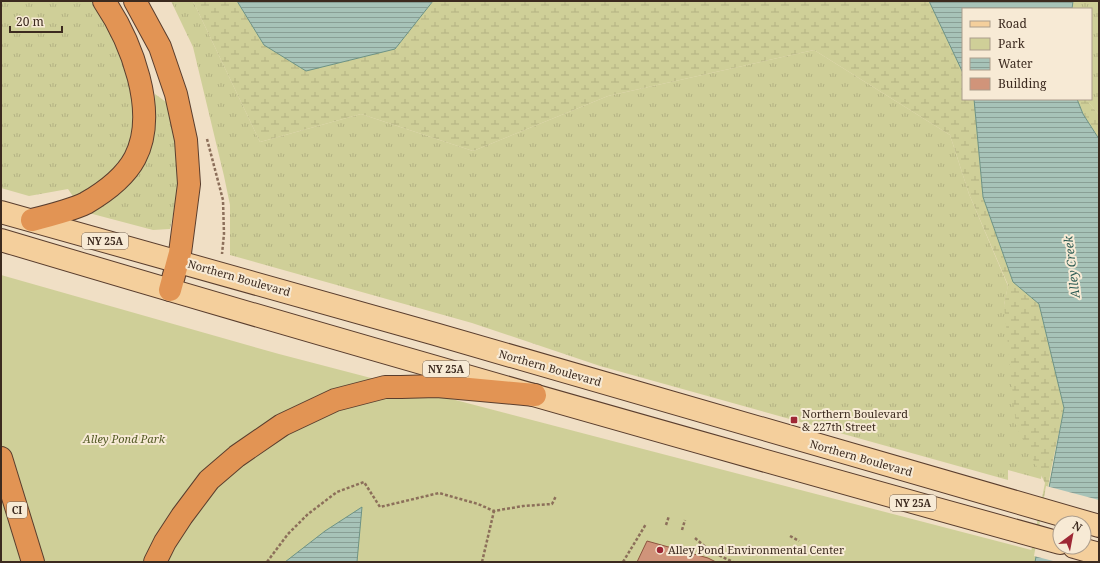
<svg xmlns="http://www.w3.org/2000/svg" width="1100" height="563" font-family="'Noto Serif',serif">
<style>
.grass{fill:url(#grass-tufts)}
.wetland{fill:url(#wetland-marsh)}
.park{fill:#cfcf98}
.water{fill:url(#water-rules);stroke:#6d9385;fill-rule:evenodd}
.pier{fill:#f0dfc5;fill-rule:evenodd}
.building{fill:#d0947a;stroke:#8d553f}
.lines{fill:none;stroke-linecap:round;stroke-linejoin:round}
.primary-casing{stroke:#5a3e2e;stroke-width:24}
.highway-casing{stroke:#5a3e2e;stroke-width:24}
.path{stroke:#8c6f5a;stroke-width:2.5;stroke-dasharray:3 2;stroke-linecap:butt}
.primary{stroke:#f4cf9c;stroke-width:22}
.highway{stroke:#e29454;stroke-width:22}
.poi-dot{fill:#9e2835;stroke:#f7ead5;stroke-width:1.5}
.labels{text-anchor:middle;stroke-width:4;stroke-linejoin:round;paint-order:stroke}
.shield{fill:#f7ead5;stroke:#746456;stroke-width:1}
.shield-label{font-size:10px;font-weight:bold;fill:#3c2a1f}
.street-label{font-size:11px;fill:#3c2a1f;stroke:#f7ead5}
.poi-label{font-size:11px;fill:#3c2a1f;stroke:#f7ead5;text-anchor:start}
.park-label{font-size:11px;font-style:italic;fill:#525924;stroke:#f7ead5}
.water-label{font-size:12px;font-style:italic;fill:#2d5c54;stroke:#f7ead5}
</style>
<defs>
<pattern id="grass-tufts" width="24" height="20" patternUnits="userSpaceOnUse"><rect width="24" height="20" fill="#cfcf98"/><path d="M3 7l-1-3M5 7V3M7 7l1-3M15 17l-1-3M17 17v-4M19 17l1-3" fill="none" stroke="#b3b283"/></pattern>
<pattern id="wetland-marsh" width="20" height="14" patternUnits="userSpaceOnUse"><rect width="20" height="14" fill="#cfcf98"/><path d="M1 5h8M5 5V1M11 12h8M15 12V8" fill="none" stroke="#b3b283"/></pattern>
<pattern id="water-rules" width="6" height="5" patternUnits="userSpaceOnUse"><rect width="6" height="5" fill="#a7c3b8"/><path d="M0 2.5h6" fill="none" stroke="#899f95"/></pattern>
</defs>
<rect width="100%" height="100%" fill="#f0dfc5"/>
<g class="grass">
<path d="M1 1H97L130 70 139 110 130 149 107 180 74 198 68 189 29 196 1 188Z"/>
<path d="M171 1H193L260 142 361 114 473 151 608 96 814 50 950 135 969 194 1008 286 1004 305 1050 421 1041 479 1008 470V480L600 366 472 323 230 255V205L224 176 193 47Z"/>
<path d="M1073 1H1099V115L1086 99H1091V9H1072Z"/>
<path d="M155 94 166 102 178 137 181 177 170 229 153 230 85 212 153 135Z"/>
</g>
<g class="wetland">
<path d="M193 1H237L264 45 395 49 433 1H929L963 73V99H974L983 197 1013 282 1039 304 1064 408 1051 470 1035 562 1030 557 1045 483 1016 426 1004 305 1008 285 969 194 950 135 814 50 608 96 473 151 361 114 260 142Z"/>
<path d="M1077 99H1086L1099 115V139L1083 114Z"/>
</g>
<path class="park" d="M1 275 279 354 1077 562H1Z"/>
<g class="water">
<path d="M237 1H433L395 49 306 71 264 45Z"/>
<path d="M929 1H1073L1072 9H963V73Z"/>
<path d="M974 99H1077L1083 114 1099 139V562H1035L1064 408 1039 304 1013 282 983 197ZM1060 523H1084V547H1060Z"/>
<path d="M362 507 357 562H285L325 531Z"/>
</g>
<path class="pier" d="M1046 486 1099 500V562H1057L1034 556ZM1060 523H1084V547H1060Z"/>
<path class="building" d="M647 541 708 558 716 562H637Z"/>
<g class="lines">
<g class="primary-casing">
<g id="primary">
<path d="M1 212 435 334 1099 526"/>
<path d="M1 240C353 345 706 445 1060 543"/>
<path d="M1074 547 1099 554"/>
</g>
</g>
<g class="highway-casing">
<g id="highway">
<path d="M135 1 160 47 176 94 186 140 189 184 180 253 170 290"/>
<path d="M32 220C48 216 72 210 86 203 105 192 125 177 135 158 159 112 131 41 104 1"/>
<path d="M1 458 33 562"/>
<path d="M155 562 165 542 182 516 209 480 237 456 282 425 335 400 385 387H401L437 386 535 395"/>
</g>
</g>
<g class="path">
<path d="M207 139 223 200 224 234 222 254"/>
<path d="M666 525 669 516"/>
<path d="M682 530 685 520"/>
<path d="M790 536 799 541"/>
<path d="M695 538 710 551 733 562"/>
<path d="M267 562 288 534 308 514 337 492 364 482 380 507 439 493 478 504 494 511 523 506 552 504 556 496"/>
<path d="M482 562 494 511"/>
<path d="M623 562 646 524"/>
</g>
<use href="#primary" class="primary"/>
<use href="#highway" class="highway"/>
</g>
<g class="poi-dot">
<rect x="790" y="416" width="8" height="8" rx="2"/>
<circle cx="660" cy="550" r="4"/>
</g>
<g class="labels">
<g class="shield">
<rect x="82" y="233" width="46" height="16" rx="3"/>
<rect x="423" y="361" width="46" height="16" rx="3"/>
<rect x="890" y="495" width="46" height="16" rx="3"/>
<rect x="7" y="502" width="20" height="16" rx="3"/>
</g>
<g class="shield-label">
<text x="105" y="245">NY 25A</text>
<text x="446" y="373">NY 25A</text>
<text x="913" y="507">NY 25A</text>
<text x="17" y="514">CI</text>
</g>
<g class="street-label">
<text transform="translate(239 278) rotate(16)" y="4">Northern Boulevard</text>
<text transform="translate(550 368) rotate(16)" y="4">Northern Boulevard</text>
<text transform="translate(861 458) rotate(16)" y="4">Northern Boulevard</text>
</g>
<g class="poi-label">
<text x="802" y="418">Northern Boulevard<tspan x="802" dy="13">&amp; 227th Street</tspan></text>
<text x="668" y="554">Alley Pond Environmental Center</text>
</g>
<g class="park-label">
<text x="124" y="443">Alley Pond Park</text>
</g>
<g class="water-label">
<text transform="translate(1072 267) rotate(-97)" y="4">Alley Creek</text>
</g>
</g>
<rect width="1100" height="563" fill="none" stroke="#3c2a1f" stroke-width="4"/>
<rect x="962" y="8" width="130" height="92" fill="#f7ead5" stroke="#ac9d8c"/>
<rect x="970" y="21" width="20" height="6" fill="#f4cf9c" stroke="#ac9d8c"/>
<text x="998" y="28" font-size="12" fill="#3c2a1f">Road</text>
<rect x="970" y="38" width="20" height="12" fill="#cfcf98" stroke="#ac9d8c"/>
<text x="998" y="48" font-size="12" fill="#3c2a1f">Park</text>
<rect x="970" y="58" width="20" height="12" fill="url(#water-rules)" stroke="#ac9d8c"/>
<text x="998" y="68" font-size="12" fill="#3c2a1f">Water</text>
<rect x="970" y="78" width="20" height="12" fill="#d0947a" stroke="#ac9d8c"/>
<text x="998" y="88" font-size="12" fill="#3c2a1f">Building</text>
<g transform="translate(1072 535) rotate(32)"><circle r="19" fill="#f7ead5" stroke="#ac9d8c"/>
<path d="M0-3L7 15L0 10L-7 15Z" fill="#9e2835"/>
<text y="-6" font-size="11" font-weight="bold" text-anchor="middle" fill="#3c2a1f">N</text>
</g>
<path d="M10 26v6h52v-6" fill="none" stroke="#3c2a1f" stroke-width="2"/>
<text x="16" y="26" font-size="12" fill="#3c2a1f" stroke="#f7ead5" stroke-width="3" paint-order="stroke">20 m</text>
</svg>
